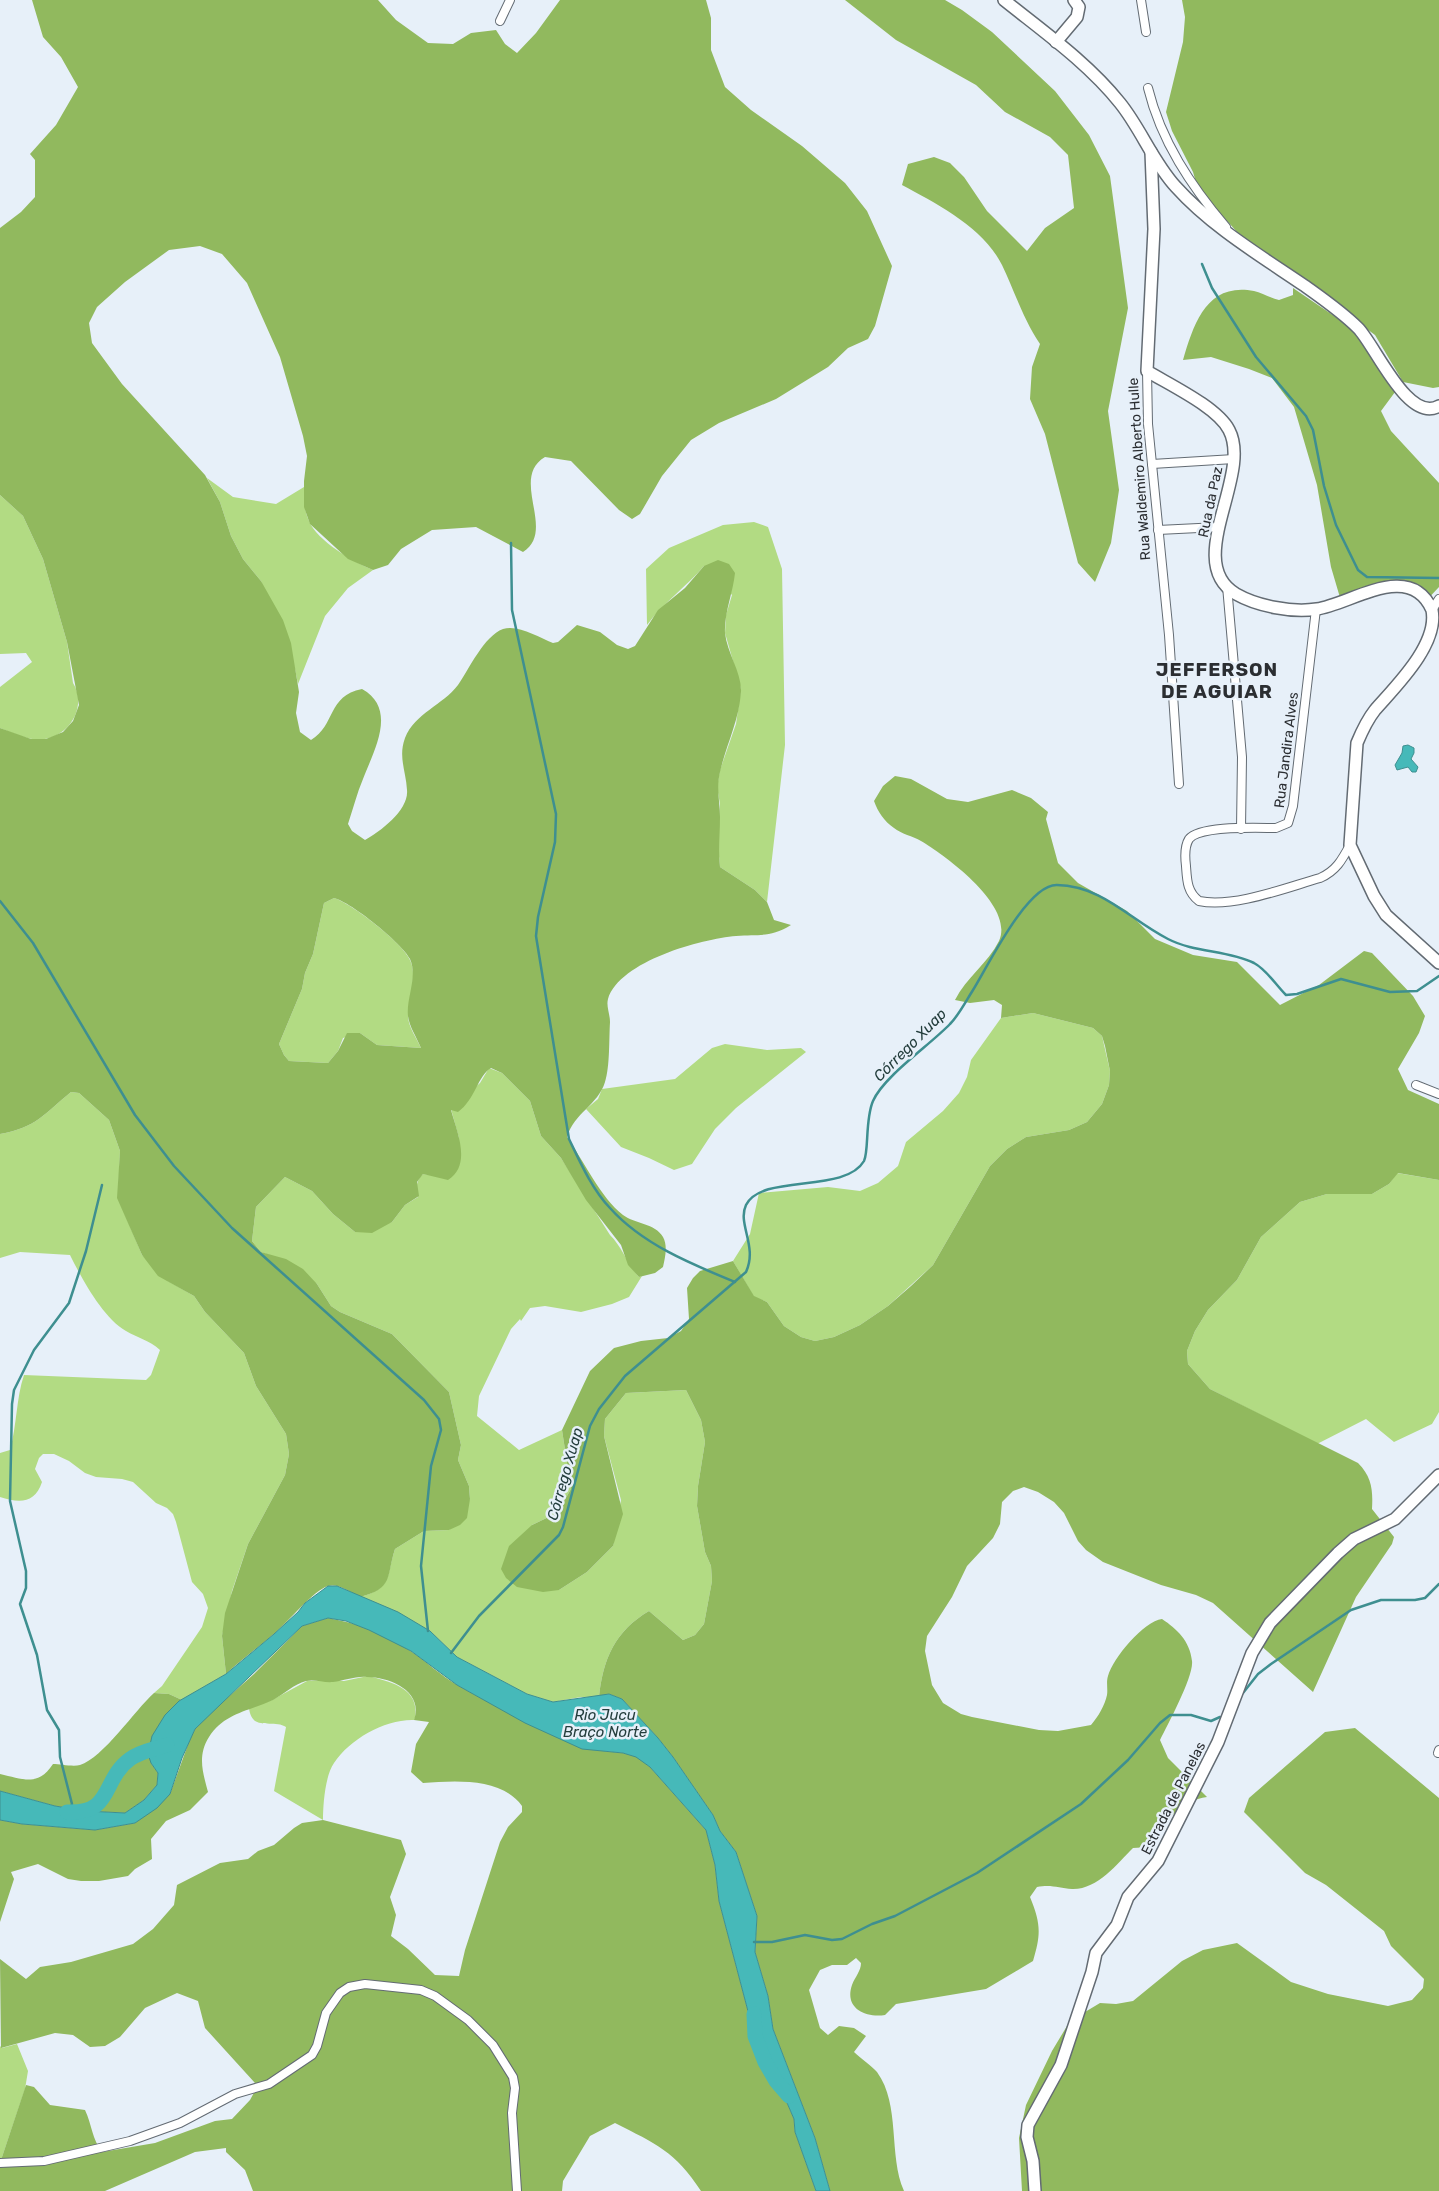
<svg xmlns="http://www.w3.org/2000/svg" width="1439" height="2191" font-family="Rubik,sans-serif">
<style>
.green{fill:#b2db83}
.forest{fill:#91b95e;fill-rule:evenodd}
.water{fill:#46b9b9;stroke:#3e8f90}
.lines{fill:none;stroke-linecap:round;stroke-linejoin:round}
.stream{stroke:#3e8f90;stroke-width:2.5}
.river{stroke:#46b9b9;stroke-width:15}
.street-casing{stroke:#636b73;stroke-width:10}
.secondary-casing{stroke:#636b73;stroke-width:14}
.street{stroke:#fff;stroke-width:8}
.secondary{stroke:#fff;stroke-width:11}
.labels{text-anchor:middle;stroke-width:5;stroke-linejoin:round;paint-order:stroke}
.street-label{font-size:14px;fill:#2b2e32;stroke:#e7f0f9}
.water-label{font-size:15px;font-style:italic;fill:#243e3d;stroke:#e7f0f9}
.district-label{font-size:19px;font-weight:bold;letter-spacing:1px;fill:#2b2e32;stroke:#e7f0f9}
</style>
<rect width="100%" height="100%" fill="#e7f0f9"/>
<g class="green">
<path d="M207 478 233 497 276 504 304 487C304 499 304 510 309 521 317 541 354 562 373 570L348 588 325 616 298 684 295 669 261 581 243 559 231 536 220 502Z"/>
<path d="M0 495 23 516 43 559 67 642 73 683C87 705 71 735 45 739 31 742 13 733 0 728V687L32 662 26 653 0 654Z"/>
<path d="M754 522 768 527 782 569 785 745 767 902 755 890 720 867 718 845 720 804 717 787 720 770 736 724 741 689 725 633 726 615 732 595 704 566C686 587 663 603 647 625L646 569 669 548 723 525Z"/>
<path d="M334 898C351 903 404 944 410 960 418 977 408 998 408 1016 408 1026 417 1039 421 1048L377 1045 360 1033 343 1038 338 1051 328 1063 289 1061 284 1055 279 1044 302 989 305 973 313 954 324 903Z"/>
<path d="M1033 1013 1093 1028 1102 1036 1110 1071 1109 1085 1102 1104 1087 1122 1069 1130 1026 1137 1007 1149 990 1166 933 1265 888 1306 860 1325 834 1337 815 1341 801 1337 784 1326 767 1302 754 1297 733 1261 750 1234 759 1193 828 1187 860 1191 878 1183 898 1166 906 1142 943 1111 959 1093 967 1077 971 1060 1001 1018Z"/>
<path d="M725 1044 767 1050 801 1048 806 1052 736 1108 715 1129 692 1164 674 1170 649 1158 621 1147 586 1109 598 1099 602 1089 675 1079 712 1048Z"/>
<path d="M489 1068 502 1073 530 1101 541 1136 561 1158 610 1235C623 1248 627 1264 639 1277L642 1276 629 1297 612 1304 581 1312 545 1306 530 1308 521 1321 520 1319 511 1329 479 1396 477 1416 519 1450 562 1430 571 1489 557 1513 532 1525 559 1590 587 1572 613 1546 621 1500 604 1436 605 1419 626 1393 686 1390 701 1420 705 1442 698 1486 697 1506 705 1552 711 1566 712 1581 704 1624 695 1635 683 1640 649 1611C615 1631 603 1659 599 1697H581L553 1702 527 1694 457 1657 430 1631 360 1597C393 1588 386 1576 395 1549L424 1531 449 1530 470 1499 469 1486 458 1460 461 1445 449 1392 392 1334 340 1312 331 1306 317 1284 269 1255 261 1252 252 1241 256 1207 285 1177 312 1191 333 1214 355 1232 392 1222 405 1205 418 1197C416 1188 416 1180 423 1174L431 1175 459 1138 451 1109 480 1083Z"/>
<path d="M71 1092 79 1093 109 1120 120 1151 118 1198 142 1255 168 1281 194 1296 205 1312 244 1353 256 1386 286 1434 289 1454 285 1475 248 1544 232 1591 222 1636 226 1674 182 1700 169 1694 154 1693 162 1686 202 1627 208 1608 203 1594 192 1582 176 1522 173 1514 167 1508 156 1503 133 1482 122 1479 96 1477 85 1473 69 1461 54 1454H43L39 1458 35 1469 42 1482C35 1504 19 1503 0 1497V1453L10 1450C17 1425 16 1399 24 1375L146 1380 151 1375 160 1350C149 1340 138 1338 126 1331 103 1318 82 1279 70 1255L20 1252 0 1258V1134C37 1127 43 1115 71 1092Z"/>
<path d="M1397 1173 1439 1180V1412L1432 1424 1394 1442 1366 1419 1317 1444 1210 1389 1188 1364 1187 1351 1195 1331 1208 1310 1237 1280 1261 1237 1300 1202 1327 1194H1372L1389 1184Z"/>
<path d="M368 1676C391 1682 420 1688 415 1718L414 1720C385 1719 350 1739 334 1763 325 1776 323 1805 323 1820L274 1791 286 1727C273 1718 252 1733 249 1708L272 1700 307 1681H344Z"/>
<path d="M17 2044 28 2071 25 2089 0 2163V2046L2 2048Z"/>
</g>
<g class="forest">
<path d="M32 0H378L396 20 428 43 453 44 471 33 496 30 505 44 517 53 536 33 560 0H706L711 18V50L725 87 751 110 802 146 845 183 867 211 892 266 875 326 868 339 848 348 828 367 776 399 719 423 691 440 662 476 640 514 632 519 619 510 571 461 545 457C509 478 557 531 523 552L476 527 432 530 401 549 388 565 373 570 348 559 310 524 304 507V481L307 456 303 436 280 357 247 283 222 254 200 246 169 250 125 282 97 307 89 323 92 343 122 384 205 475 220 502 231 536 243 559 261 581 283 620 291 643 299 692 296 713 300 732 311 740C336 725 327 696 362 689 398 709 374 750 363 779 357 793 353 809 348 824L352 831 365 840C381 831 409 810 407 790 406 771 398 757 405 738 415 713 443 705 458 685 469 669 484 636 503 629 518 624 538 637 553 643L558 642 577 625 600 632 617 645 628 649 635 646 658 610 685 588 704 566 718 560 729 564 735 573C733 593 724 613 725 633 727 653 742 673 741 692 739 721 726 745 720 772 716 788 720 802 720 817 720 834 718 850 720 867L755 890 767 902 774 920 791 925C770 938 759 934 736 936 701 939 620 961 608 999 606 1006 610 1014 610 1022 609 1038 610 1067 605 1082 598 1105 574 1113 567 1137 583 1160 601 1198 623 1215 635 1224 655 1223 663 1237 668 1246 665 1258 663 1267L655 1273 639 1277 628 1265 621 1245 586 1200 561 1158 541 1136 530 1101 502 1073 491 1068C478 1075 475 1100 458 1112L451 1110C457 1132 472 1165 448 1180L423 1174 417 1182 419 1196 405 1205 392 1222 372 1233 355 1232 333 1214 312 1191 285 1177 256 1207 252 1241 261 1252 286 1259 303 1269 317 1284 331 1306 340 1312 392 1334 449 1392 461 1445 458 1460 469 1486 470 1499 467 1518 460 1525 449 1530 424 1531 395 1549C386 1577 394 1588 360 1597 351 1593 339 1583 328 1586 314 1590 289 1621 276 1632 260 1646 242 1659 226 1674L222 1636 225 1613 248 1544 285 1475 289 1454 286 1434 256 1386 244 1353 205 1312 194 1296 158 1276 142 1255 117 1198 120 1151 109 1120 79 1093 71 1092C43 1115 37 1127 0 1134V728L31 739H46L63 732 73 721 79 705 67 642 43 559 23 516 0 495V228L21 212 35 197V160L30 154 56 125 78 87 61 57 43 37ZM334 898C351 902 403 944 410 959 418 977 406 998 408 1016 409 1026 417 1038 421 1048L377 1045 360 1033H347L338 1051 328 1063 289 1061 284 1055 279 1044 302 989 305 973 313 954 324 903Z"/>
<path d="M845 0H945L962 10 992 32 1055 91 1089 135 1110 176 1128 308 1108 411 1119 490 1111 543 1095 582 1078 563 1045 434 1030 399 1032 367 1040 344C1023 319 1015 292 1002 265 983 227 937 204 902 185L908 164 934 157 950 163 964 177 987 211 1027 251 1045 228 1074 208 1068 155 1050 137 1005 112 976 85 896 40Z"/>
<path d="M1182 0H1439V387L1433 388 1403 382 1375 335 1238 233 1198 189 1193 172 1172 131 1166 112 1183 42 1185 17Z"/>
<path d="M1293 288 1343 322 1360 337 1372 353 1395 392 1381 411 1391 431 1439 483V587L1423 604C1401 582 1368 596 1341 601L1331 567 1317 485 1294 407 1272 378 1249 369 1211 357 1183 360C1194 323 1207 282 1254 291 1262 293 1271 298 1279 300L1293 295Z"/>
<path d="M895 776 911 779 947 799 968 802 1012 790 1031 798 1048 812 1046 819 1058 863 1078 883 1127 911 1155 939 1193 955 1237 962 1280 1005 1319 985 1364 951 1372 953 1413 996 1425 1016 1419 1033 1398 1069 1408 1090 1439 1104V1180L1398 1173 1389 1184 1372 1194H1327L1300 1202 1261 1237 1237 1280 1208 1310 1195 1331 1187 1351 1188 1364 1210 1389 1358 1463C1372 1477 1373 1490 1372 1509L1394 1537 1392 1544 1356 1597 1313 1692 1213 1603 1196 1595 1161 1585 1103 1562 1086 1550 1078 1541 1064 1513 1054 1502 1038 1492 1024 1487 1013 1491 1002 1502 1000 1524 993 1538 967 1566 952 1597 927 1636 925 1651 932 1685 943 1703 961 1714 972 1717 1039 1730 1058 1731 1091 1725C1098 1717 1105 1705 1107 1695 1108 1689 1106 1682 1108 1676 1113 1658 1144 1621 1162 1619 1177 1629 1190 1641 1192 1661 1194 1676 1168 1724 1160 1740L1168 1758 1207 1797C1183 1800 1158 1825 1150 1847L1133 1848C1117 1864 1097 1890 1072 1889 1059 1888 1051 1884 1037 1887L1030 1897C1041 1924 1041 1934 1033 1961L986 1989 896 2004 885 2015C865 2018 844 2008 852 1985 855 1977 861 1971 861 1963L856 1958 847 1965H832L820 1970 809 1990 820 2028 828 2035 839 2026 854 2028 866 2036 854 2052C861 2059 871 2065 877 2072 901 2105 888 2155 904 2191H830L815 2138 773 2029 768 1996 755 1952 757 1916 736 1852 720 1831 713 1815 673 1757 658 1738 622 1699 609 1694 599 1697C603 1659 615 1631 649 1611L683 1640 695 1635 704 1624 712 1581 711 1566 705 1552 697 1506 698 1486 705 1442 701 1420 686 1390 626 1393 605 1419 604 1436 623 1514 613 1546 587 1572 559 1590 543 1592 517 1587 506 1578 501 1569 509 1546 532 1525 557 1513 571 1489 562 1430 590 1371 614 1348 641 1341 668 1338 681 1331 689 1319 687 1288 693 1278 700 1271 733 1261 754 1296 767 1302 784 1326 801 1337 815 1341 834 1337 860 1325 888 1306 911 1286 933 1265 990 1166 1007 1149 1026 1137 1069 1130 1087 1122 1102 1104 1109 1085 1110 1071 1105 1046 1102 1036 1093 1028 1033 1013 1001 1018 1002 1005 994 1000 970 1003 955 1000C966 978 988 963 999 941 1015 906 946 856 921 841 913 836 901 834 894 828 884 821 878 812 874 801L883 786Z"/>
<path d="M328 1618C357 1623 385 1634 409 1650 426 1661 441 1676 459 1686 505 1712 556 1730 605 1751L623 1753 636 1756 650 1767 706 1830 715 1865 719 1901 749 2015 794 2119 795 2132 816 2191H701C675 2151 656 2144 615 2123L590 2136 563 2181 562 2191H253L245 2170 226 2152V2148L195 2152 105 2191H0V2163L26 2085 34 2087 50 2105 85 2110C92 2125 92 2139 102 2152L155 2143 215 2121 232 2119 250 2100 256 2089 255 2083 205 2028 198 2001 177 1993 145 2008 120 2037 105 2046 90 2047 73 2035 55 2033 1 2048 0 1959 26 1979 40 1967 71 1962 133 1944 153 1929 174 1905 177 1885 220 1863 248 1859 258 1851 274 1845 294 1828 302 1823 323 1820 401 1840 406 1854 390 1897 396 1915 391 1936 408 1949 435 1975 459 1976 465 1950 500 1842 508 1827 522 1812V1806C501 1777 455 1781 423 1783L411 1772 416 1744 429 1722 414 1720C424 1692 391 1677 367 1677 355 1676 344 1681 333 1682 324 1683 315 1679 306 1681 294 1684 284 1694 273 1700 250 1711 224 1713 209 1737 197 1756 203 1773 208 1792L190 1810 166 1821 151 1839 152 1859 135 1869 128 1876 99 1881H81L68 1879 38 1864 11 1872 14 1879 0 1922V1820L22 1824 95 1830 135 1823 170 1794 190 1739 195 1729 209 1714 254 1674 302 1626Z"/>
<path d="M154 1693 169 1694 182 1700 179 1701 151 1763 158 1773 157 1785 144 1800 125 1813 86 1811 55 1806 0 1791V1774C23 1779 38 1787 53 1764 60 1764 73 1767 80 1765 103 1758 135 1710 154 1693Z"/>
<path d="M1355 1728 1439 1798V2191H1022L1019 2138 1026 2105 1052 2051 1070 2021 1100 2003 1116 2004 1133 2001 1182 1961 1203 1950 1237 1943 1291 1982 1328 1994 1388 2006 1412 2000 1423 1988 1424 1979 1391 1946 1384 1931 1326 1885 1305 1873 1244 1812 1249 1798 1325 1732Z"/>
</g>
<g class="water">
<path d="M1408 745 1414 748V753L1411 759 1418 767 1416 772H1412L1408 767 1397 770 1395 765 1402 753 1403 746Z"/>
<path d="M328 1586H337L398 1612 430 1631 457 1657 527 1694 553 1702 609 1694 622 1699 658 1738 673 1757 713 1815 720 1831 736 1852 757 1916 755 1952 768 1996 773 2029 815 2138 830 2191H816L795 2132 794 2119 749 2015 719 1901 715 1865 706 1830 650 1767 636 1757 623 1753 582 1749 525 1723 457 1685 411 1651 369 1630 346 1621 328 1618 302 1626 195 1729 182 1758 170 1794 157 1808 135 1823 95 1830 22 1824 0 1820V1791L55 1806 86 1811 125 1813 144 1800 157 1785 158 1773 151 1763 148 1754 152 1736 165 1715 179 1701 226 1674 274 1634 298 1612 305 1603Z"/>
</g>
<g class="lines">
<g class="stream">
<path d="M1202 264 1212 288 1256 357 1306 416 1313 430 1324 486 1336 525 1358 570 1367 577 1439 578"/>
<path d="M511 543 512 610 556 814 555 842 538 917 536 936 569 1139C580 1162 592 1189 610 1208 642 1244 691 1264 735 1282"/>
<path d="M0 901 33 943 135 1115 174 1166 232 1228 424 1400 439 1419 441 1430 431 1466 421 1566 428 1631"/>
<path d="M451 1653 479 1616 559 1535 563 1527 590 1426 599 1409 625 1376 746 1272C758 1246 737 1224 746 1205 762 1173 845 1194 864 1161 869 1151 865 1119 873 1101 884 1076 930 1045 950 1024 959 1015 966 1001 973 990 987 968 1027 884 1057 885 1103 886 1130 920 1168 939 1195 953 1227 950 1254 963 1267 970 1275 984 1286 995L1297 994 1341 979 1390 992 1417 991 1439 976"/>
<path d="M1243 1693 1258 1674 1271 1664 1351 1610 1381 1600H1415L1425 1598 1439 1584"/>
<path d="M70 1810 72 1804 60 1757 59 1730 47 1710 37 1655 20 1604 26 1588V1571L10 1501 12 1404 14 1390 34 1350 69 1303 86 1251 102 1185"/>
<path d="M754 1942H772L805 1935 832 1940 842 1939 872 1924 895 1916 977 1873 1081 1804 1128 1760 1160 1723 1170 1715H1191L1211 1721 1220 1717"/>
</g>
<g class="river">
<path d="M67 1812C114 1814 101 1780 130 1759 141 1751 155 1749 167 1745"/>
<path d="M754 2014 755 2036 765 2062 776 2081 789 2096"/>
</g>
<g class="street-casing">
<g id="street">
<path d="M1141 0 1146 32"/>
<path d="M500 21 510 0"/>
<path d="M1148 88C1161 141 1191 186 1226 227"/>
<path d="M1147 371 1148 424 1169 635 1179 784"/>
<path d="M1152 464 1234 459"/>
<path d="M1158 530 1219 527"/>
<path d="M1227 586 1242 757 1241 829"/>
<path d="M1316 609 1293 806 1288 823 1276 828C1258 828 1200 825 1189 839 1184 847 1185 858 1186 866 1187 880 1187 892 1199 901 1234 908 1285 888 1320 878 1336 871 1342 860 1350 845"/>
<path d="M1432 610 1439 599"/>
<path d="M1416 1085 1439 1094"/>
<path d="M1438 1753 1439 1750"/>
<path d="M0 2163 44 2161 130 2141 180 2123 235 2094 269 2084 312 2055 317 2046 326 2013 340 1993 349 1987 365 1984 421 1990 435 1996 468 2020 493 2045 513 2077 515 2088 512 2113 517 2191"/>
</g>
</g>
<g class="secondary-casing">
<g id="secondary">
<path d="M1004 0C1044 32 1088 63 1120 103 1141 129 1153 162 1176 187 1212 227 1261 256 1305 286 1323 299 1342 312 1358 328 1375 345 1408 424 1439 406"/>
<path d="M1056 42 1077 17 1079 7 1074 0"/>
<path d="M1151 152 1154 229 1147 371C1170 385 1217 407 1229 430 1253 475 1182 562 1236 594 1257 606 1292 613 1317 609 1351 604 1410 560 1432 610 1439 645 1394 688 1375 710 1367 720 1362 731 1357 743L1350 845 1374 896 1386 915 1439 963"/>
<path d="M1035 2191 1033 2161 1027 2137 1028 2125 1061 2065 1092 1972 1096 1953 1117 1925 1128 1897 1158 1861 1218 1742 1252 1653 1270 1623 1338 1553 1354 1539 1395 1519 1439 1475"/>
</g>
</g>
<use href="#street" class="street"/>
<use href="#secondary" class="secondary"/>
</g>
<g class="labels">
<g class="street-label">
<text transform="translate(1139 469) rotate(-94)" y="5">Rua Waldemiro Alberto Hulle</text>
<text transform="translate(1210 502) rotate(-78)" y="5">Rua da Paz</text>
<text transform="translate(1286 750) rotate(-83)" y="5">Rua Jandira Alves</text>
<text transform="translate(1173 1798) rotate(-63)" y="5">Estrada de Panelas</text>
</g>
<g class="water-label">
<text transform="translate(910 1045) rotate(-45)" y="5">Córrego Xuap</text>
<text transform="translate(565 1474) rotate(-74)" y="5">Córrego Xuap</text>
<text x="605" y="1720">Rio Jucu<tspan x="605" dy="17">Braço Norte</tspan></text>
</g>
<g class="district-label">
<text x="1217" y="676">JEFFERSON<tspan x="1217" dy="22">DE AGUIAR</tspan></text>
</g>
</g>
</svg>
